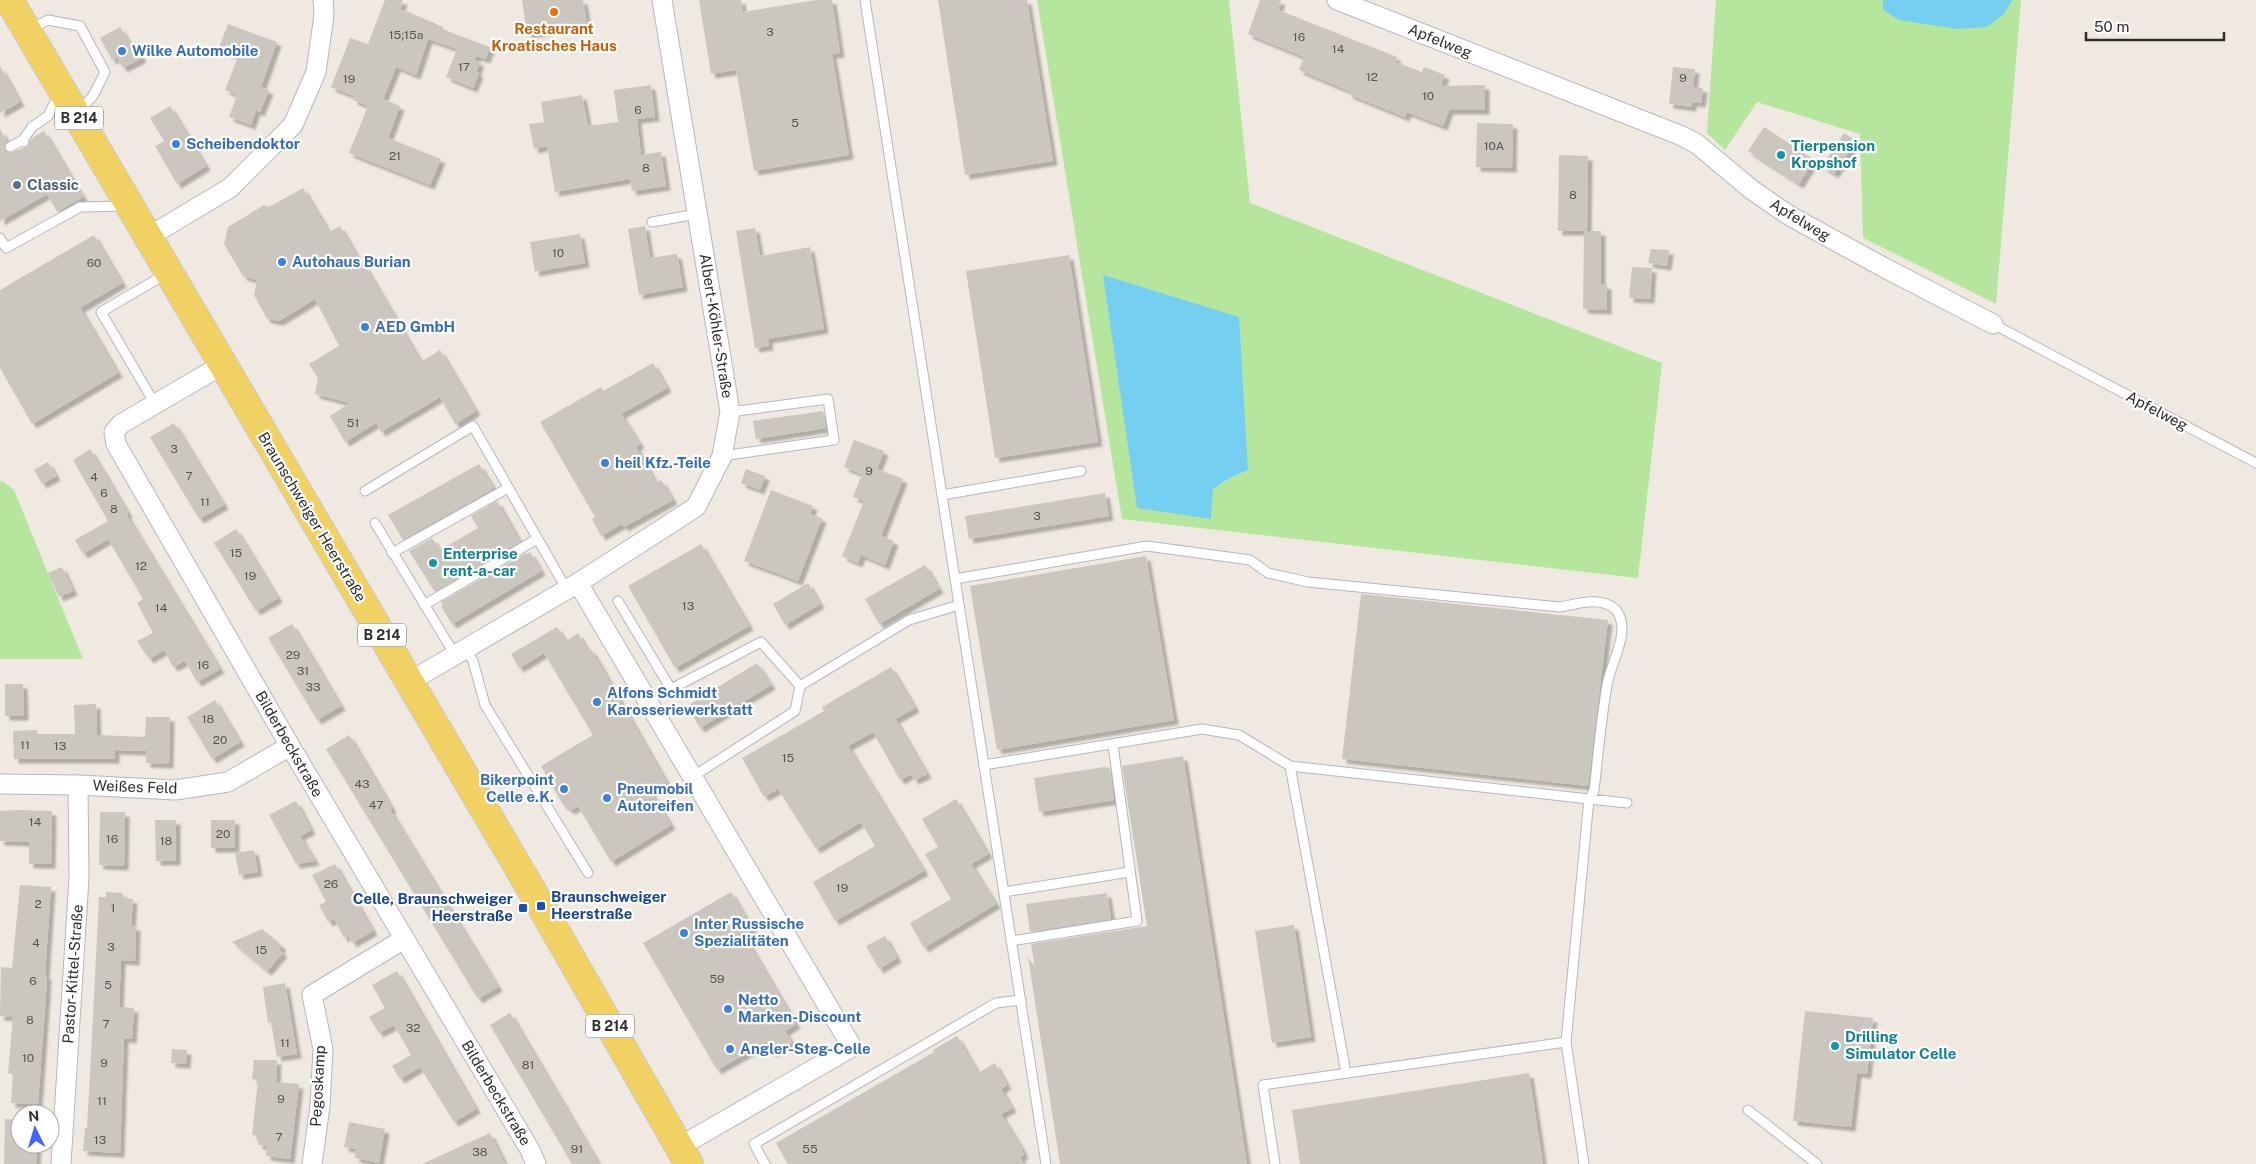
<svg xmlns="http://www.w3.org/2000/svg" width="2256" height="1164" font-family="'Public Sans',sans-serif">
<style>
.green{fill:#b6e59e;fill-rule:evenodd}
.water{fill:#75cff0}
.building{fill:#cbc7bf;filter:url(#shadow)}
.lines{fill:none;stroke-linecap:round;stroke-linejoin:round}
.lane-casing{stroke:#b4b7c1;stroke-width:11}
.street-casing{stroke:#b4b7c1;stroke-width:21}
.primary-casing{stroke:#c9c9c9;stroke-width:30}
.lane{stroke:#fff;stroke-width:9}
.street{stroke:#fff;stroke-width:19}
.primary{stroke:#f2d163;stroke-width:28}
.food-dot{fill:#e8710a;stroke:#fff;stroke-width:2}
.shop-dot{fill:#3f7fe0;stroke:#fff;stroke-width:2}
.culture-dot{fill:#0f9aa8;stroke:#fff;stroke-width:2}
.service-dot{fill:#5c6f8a;stroke:#fff;stroke-width:2}
.transit-dot{fill:#1a4fb4;stroke:#fff;stroke-width:2}
.labels{text-anchor:middle;stroke-width:4.5;stroke-linejoin:round;paint-order:stroke}
.number-label{font-size:12px;fill:#555452}
.shield{fill:#fff;stroke:#6d6d6d;stroke-width:1}
.shield-label{font-size:14px;font-weight:bold;fill:#2e2e2e}
.food-label{font-size:15px;font-weight:bold;fill:#c56008;stroke:#fff}
.street-label{font-size:15px;fill:#2e2e2e;stroke:#fff}
.shop-label{font-size:15px;font-weight:bold;fill:#366cbe;stroke:#fff;text-anchor:start}
.culture-label{font-size:15px;font-weight:bold;fill:#0d838f;stroke:#fff;text-anchor:start}
.service-label{font-size:15px;font-weight:bold;fill:#4e5e75;stroke:#fff;text-anchor:start}
.transit-label{font-size:15px;font-weight:bold;fill:#164399;stroke:#fff;text-anchor:start}
</style>
<defs>
<filter id="shadow"><feDropShadow dx="4.5" dy="4.5" stdDeviation="1" flood-color="#0004"/></filter>
</defs>
<rect width="100%" height="100%" fill="#efe9e1"/>
<g class="green">
<path d="M1037 0H1229L1250 203 1662 363 1638 578 1122 519ZM1103 276 1248 470 1228 479 1213 489 1211 518Z"/>
<path d="M1716 0H2021L1996 304 1863 238 1860 134 1757 102 1725 150 1707 133Z"/>
<path d="M2 481 14 490 83 659H0V482Z"/>
</g>
<g class="water">
<path d="M1883 0H2012L2004 14 1987 27 1957 29 1899 20 1883 10Z"/>
<path d="M1103 275 1239 317 1248 470 1228 479 1213 489 1211 519 1137 508Z"/>
</g>
<g class="building">
<path d="M385 0H403L400 11 404 10 443 27 442 29 490 47 486 59 476 56 474 60 480 62 476 72 479 73 473 88 446 77 457 49 428 39 416 75 396 67 383 99 400 106 388 138 441 159 430 185 349 153 368 106 353 100 354 96 331 87 350 38 368 44Z"/>
<path d="M522 0H583L587 24 527 34Z"/>
<path d="M699 0H741L743 12 816 0H832L840 53 832 54 849 155 754 171 736 70 711 74Z"/>
<path d="M938 0H1027L1053 161 965 175Z"/>
<path d="M1260 0H1281L1278 9 1281 11 1397 57 1395 62 1422 72 1424 67 1445 75 1441 86 1485 85V110H1449L1443 126 1407 112 1405 117 1348 94 1349 91 1299 70 1304 57 1248 34Z"/>
<path d="M228 24 277 42 261 87 269 90 260 112 256 110 251 125 229 117 237 95 225 90 238 57 218 50Z"/>
<path d="M120 27 130 44 133 42 142 58 123 68 117 57 112 60 100 38Z"/>
<path d="M0 66 20 102 0 113Z"/>
<path d="M1673 67 1695 69 1693 87 1703 88 1701 103 1692 102V107L1669 104Z"/>
<path d="M651 85 655 117 637 119 641 155 661 152 666 186 632 191 630 179 555 192 547 146 534 149 529 124 544 122 541 102 582 95 588 126 618 122 614 90Z"/>
<path d="M170 106 206 166 177 184 155 146 164 141 150 118Z"/>
<path d="M1477 123 1513 124 1512 168 1476 167Z"/>
<path d="M1764 127 1814 160 1799 184 1748 151Z"/>
<path d="M0 129 7 141 4 144V150L9 153 27 147 32 138 44 131 83 197 57 212 47 194 0 221Z"/>
<path d="M1844 133 1856 141 1834 174 1822 166Z"/>
<path d="M1559 155 1588 156 1587 231H1558Z"/>
<path d="M303 188 329 232 340 226 363 267 365 266 421 362 440 350 476 411 455 424 440 397 381 432 376 423 345 442 330 416 350 403 315 394 318 378 309 364 339 346 315 299 279 321 267 319 254 295 257 280 243 276 224 244 228 227 264 205 269 207Z"/>
<path d="M645 226 650 258 677 254 683 287 639 295 628 229Z"/>
<path d="M755 228 760 256 810 247 824 329 768 339 769 346 755 348 736 231Z"/>
<path d="M1584 231H1601V284L1607 285V310L1583 309Z"/>
<path d="M580 234 585 263 535 272 530 242Z"/>
<path d="M94 235 122 283 80 308 118 373 32 424 0 368V290Z"/>
<path d="M1651 249 1669 250 1667 266 1648 263Z"/>
<path d="M1069 255 1098 442 995 458 966 271Z"/>
<path d="M1632 267 1652 268 1650 299 1629 298Z"/>
<path d="M653 363 667 388 621 414 640 444 636 447 656 483 661 480 673 500 624 527 622 524 601 536 592 519 595 517 540 422 601 387 603 391Z"/>
<path d="M823 411 826 428 756 439 753 421Z"/>
<path d="M174 423 224 505 199 519 150 437Z"/>
<path d="M854 440 884 451 877 469 903 479 881 536 894 541 885 565 861 555 858 563 842 556 864 501 853 497 862 474 844 467Z"/>
<path d="M90 449 128 513 126 514 220 669 197 682 185 661 173 667 164 650 149 659 137 641 153 633 137 603 143 599 108 539 83 554 75 540 108 521 73 460Z"/>
<path d="M48 462 56 476 42 484 34 470Z"/>
<path d="M479 464 493 487 491 490 403 540 388 515Z"/>
<path d="M746 469 765 476 760 490 741 483Z"/>
<path d="M771 490 813 506 810 514 822 518 798 581 744 561Z"/>
<path d="M1105 493 1109 516 969 539 965 516Z"/>
<path d="M497 501 520 542 435 592 409 551 432 538 440 550 478 528 471 516Z"/>
<path d="M236 529 278 598 256 611 214 543Z"/>
<path d="M701 544 749 626 675 668 628 586Z"/>
<path d="M530 552 541 571 452 624 441 606 443 605 441 602 526 553 527 554Z"/>
<path d="M1146 556 1174 720 997 750 970 586Z"/>
<path d="M925 565 939 589 879 624 865 599Z"/>
<path d="M62 567 73 591 59 597 48 573Z"/>
<path d="M808 583 820 604 785 625 773 604Z"/>
<path d="M1361 594 1608 620 1588 786 1342 759Z"/>
<path d="M292 624 341 706 317 720 268 638Z"/>
<path d="M557 627 566 641 578 633 588 651 591 649 667 783 651 792 671 825 611 862 578 806 571 810 563 805 541 766 593 735 544 653 519 668 511 654Z"/>
<path d="M757 663 771 685 700 728 687 706Z"/>
<path d="M891 667 915 708 895 719 927 774 914 780 911 774 900 780 873 732 848 746 924 871 835 921 813 882 875 846 861 822 816 849 778 789 764 797 742 758 824 711 822 707Z"/>
<path d="M5 684H23L24 716H5Z"/>
<path d="M215 700 240 742 212 759 187 717Z"/>
<path d="M96 704 97 735 145 737 146 717H170L169 764 146 763V751L115 750V759H14L13 731 37 730V734H75L74 705Z"/>
<path d="M349 735 392 808 390 810 498 987 478 999 326 749Z"/>
<path d="M1183 756 1247 1164H1060L1028 957 1035 968 1031 944 1147 926 1122 766Z"/>
<path d="M1104 767 1110 768 1114 800 1039 812 1034 778Z"/>
<path d="M956 799 988 854 971 864 996 904 924 948 910 923 951 899 925 854 938 847 922 819Z"/>
<path d="M296 801 311 830 300 836 315 861 296 864 269 815Z"/>
<path d="M18 810 52 811 51 864H29V842L0 841V811Z"/>
<path d="M100 812H125L124 866 99 865Z"/>
<path d="M155 820H176V861H156Z"/>
<rect x="211" y="820" width="24" height="28"/>
<path d="M254 850 258 872 239 875 235 853Z"/>
<path d="M335 864 373 931 352 943 348 935 344 938 334 919 328 922 319 905 326 902 312 875Z"/>
<path d="M20 885 51 887 45 975H47L46 994 38 1104 11 1103 13 1074 8 1073 13 1017 0 1016 1 967 12 968Z"/>
<path d="M106 892 123 893 122 898 133 899 131 926H136L135 961 121 960 119 1007 134 1008 132 1039 124 1038 120 1153 83 1151 85 1128H87L90 1075 99 897H106Z"/>
<path d="M731 892 753 930 744 935 796 1024 785 1031 792 1043 773 1053 766 1042 717 1070 643 943Z"/>
<path d="M1107 893 1111 919 1030 932 1026 904Z"/>
<path d="M1294 925 1311 1037 1272 1043 1255 931Z"/>
<path d="M262 929 282 946 279 949 283 953 267 971 232 942Z"/>
<path d="M885 936 897 958 879 969 866 946Z"/>
<path d="M397 971 476 1109 454 1122 420 1067 400 1079 392 1066 411 1055 394 1025 379 1033 369 1017 385 1008 372 985Z"/>
<path d="M285 983 297 1054 277 1057 271 1022 268 1023 263 987Z"/>
<path d="M1805 1011 1873 1018 1867 1074 1857 1073 1851 1127 1793 1121Z"/>
<path d="M510 1013 557 1093 599 1164H572L490 1025Z"/>
<path d="M957 1036 978 1073 995 1063 1007 1085 1001 1089 1012 1108 1001 1114 1021 1147 1024 1155 1020 1157 1024 1164H788L776 1143 934 1052 933 1050Z"/>
<path d="M172 1049 187 1050 186 1064 171 1063Z"/>
<path d="M254 1060H277L276 1082 299 1084 290 1159 266 1156 267 1146 258 1145 259 1136 252 1135 258 1080 252 1079Z"/>
<path d="M1529 1073 1543 1164H1300L1292 1110Z"/>
<path d="M5 1119 20 1120V1144H37L36 1164H4Z"/>
<path d="M349 1122 385 1129 379 1163 355 1158 356 1149 344 1147Z"/>
<path d="M490 1133 505 1164H422Z"/>
</g>
<g class="lines">
<g class="lane-casing">
<g id="lane">
<path d="M865 0 1046 1164"/>
<path d="M29 30 48 20 80 26 105 72 93 96 78 112"/>
<path d="M23 140 32 127 48 116 59 94"/>
<path d="M10 147 23 140 24 142"/>
<path d="M652 222 697 214"/>
<path d="M0 238 6 248 80 207 125 206"/>
<path d="M1993 324 2256 463"/>
<path d="M155 404 101 312 166 274"/>
<path d="M722 456 834 440 828 399 730 412"/>
<path d="M365 491 473 426 567 590"/>
<path d="M942 495 1081 471"/>
<path d="M375 523 455 655"/>
<path d="M392 553 508 488"/>
<path d="M955 579 1147 546 1250 560 1268 573 1308 582 1560 607C1577 604 1600 596 1615 609 1622 616 1623 629 1621 638 1618 654 1610 669 1607 685 1601 720 1598 756 1594 791L1589 799 1627 803"/>
<path d="M618 601 671 689 761 642 800 686 909 620 959 605"/>
<path d="M424 605 537 539"/>
<path d="M466 649 473 661 485 705 588 873"/>
<path d="M984 765 1202 729 1239 735 1290 766 1346 1073"/>
<path d="M1290 766 1589 799 1566 1042 1584 1164"/>
<path d="M692 777 795 711 800 686"/>
<path d="M1004 892 1130 872"/>
<path d="M1011 941 1137 921 1113 745"/>
<path d="M1748 1110 1817 1164"/>
<path d="M765 1164 754 1144 996 1003 1021 1000"/>
<path d="M1275 1164 1263 1085 1566 1042"/>
</g>
</g>
<g class="street-casing">
<g id="street">
<path d="M1337 0 1682 136 1697 144 1752 190 1790 216 1883 267 1993 324"/>
<path d="M148 237 230 188 293 125 316 72 324 15 323 0"/>
<path d="M222 365 121 424 114 432 116 444 290 746 530 1150 536 1164"/>
<path d="M578 583 852 1047 679 1147"/>
<path d="M409 682 578 583 696 507 722 456 730 412 662 0"/>
<path d="M0 784 78 785 175 790 228 782 290 746"/>
<path d="M61 1164 79 878 78 785"/>
<path d="M312 1164 320 1106 323 1049 312 995 404 939"/>
</g>
</g>
<g class="primary-casing">
<path id="primary" d="M9 0 541 906 689 1164"/>
</g>
<use href="#lane" class="lane"/>
<use href="#street" class="street"/>
<use href="#primary" class="primary"/>
</g>
<circle class="food-dot" cx="554" cy="12" r="5"/>
<g class="shop-dot">
<circle cx="122" cy="51" r="5"/>
<circle cx="176" cy="144" r="5"/>
<circle cx="282" cy="262" r="5"/>
<circle cx="365" cy="327" r="5"/>
<circle cx="605" cy="463" r="5"/>
<circle cx="597" cy="702" r="5"/>
<circle cx="564" cy="789" r="5"/>
<circle cx="607" cy="798" r="5"/>
<circle cx="684" cy="933" r="5"/>
<circle cx="728" cy="1009" r="5"/>
<circle cx="730" cy="1049" r="5"/>
</g>
<g class="culture-dot">
<circle cx="1781" cy="155" r="5"/>
<circle cx="433" cy="563" r="5"/>
<circle cx="1835" cy="1046" r="5"/>
</g>
<circle class="service-dot" cx="17" cy="185" r="5"/>
<g class="transit-dot">
<rect x="536" y="901" width="10" height="10" rx="2.5"/>
<rect x="518" y="903" width="10" height="10" rx="2.5"/>
</g>
<g class="labels">
<g class="number-label">
<text x="770" y="36">3</text>
<text x="406" y="39">15;15a</text>
<text x="1299" y="41">16</text>
<text x="1338" y="53">14</text>
<text x="464" y="71">17</text>
<text x="1372" y="81">12</text>
<text x="1683" y="82">9</text>
<text x="349" y="83">19</text>
<text x="1428" y="100">10</text>
<text x="638" y="114">6</text>
<text x="795" y="127">5</text>
<text x="1494" y="150">10A</text>
<text x="395" y="160">21</text>
<text x="646" y="172">8</text>
<text x="1573" y="199">8</text>
<text x="558" y="257">10</text>
<text x="94" y="267">60</text>
<text x="353" y="427">51</text>
<text x="174" y="453">3</text>
<text x="869" y="475">9</text>
<text x="189" y="480">7</text>
<text x="94" y="481">4</text>
<text x="104" y="497">6</text>
<text x="205" y="506">11</text>
<text x="114" y="513">8</text>
<text x="1037" y="520">3</text>
<text x="236" y="557">15</text>
<text x="141" y="570">12</text>
<text x="250" y="580">19</text>
<text x="688" y="610">13</text>
<text x="161" y="612">14</text>
<text x="293" y="659">29</text>
<text x="203" y="669">16</text>
<text x="303" y="675">31</text>
<text x="313" y="691">33</text>
<text x="208" y="723">18</text>
<text x="220" y="744">20</text>
<text x="25" y="749">11</text>
<text x="60" y="750">13</text>
<text x="788" y="762">15</text>
<text x="362" y="788">43</text>
<text x="376" y="809">47</text>
<text x="35" y="826">14</text>
<text x="223" y="838">20</text>
<text x="112" y="843">16</text>
<text x="166" y="845">18</text>
<text x="331" y="888">26</text>
<text x="842" y="892">19</text>
<text x="38" y="908">2</text>
<text x="113" y="912">1</text>
<text x="36" y="947">4</text>
<text x="111" y="951">3</text>
<text x="261" y="954">15</text>
<text x="717" y="983">59</text>
<text x="33" y="985">6</text>
<text x="108" y="989">5</text>
<text x="30" y="1024">8</text>
<text x="106" y="1028">7</text>
<text x="413" y="1032">32</text>
<text x="285" y="1047">11</text>
<text x="28" y="1062">10</text>
<text x="104" y="1067">9</text>
<text x="528" y="1069">81</text>
<text x="281" y="1103">9</text>
<text x="102" y="1105">11</text>
<text x="279" y="1141">7</text>
<text x="100" y="1144">13</text>
<text x="577" y="1153">91</text>
<text x="810" y="1153">55</text>
<text x="480" y="1156">38</text>
</g>
<g class="shield">
<rect x="55" y="106.5" width="48" height="23" rx="4"/>
<rect x="358" y="623.5" width="48" height="23" rx="4"/>
<rect x="586" y="1014.5" width="48" height="23" rx="4"/>
</g>
<g class="shield-label">
<text x="79" y="123">B 214</text>
<text x="382" y="640">B 214</text>
<text x="610" y="1031">B 214</text>
</g>
<g class="food-label">
<text x="554" y="34">Restaurant<tspan x="554" dy="17">Kroatisches Haus</tspan></text>
</g>
<g class="street-label">
<text transform="translate(1440 41) rotate(22)" y="5">Apfelweg</text>
<text transform="translate(1800 220) rotate(31)" y="5">Apfelweg</text>
<text transform="translate(716 326) rotate(81)" y="5">Albert-Köhler-Straße</text>
<text transform="translate(2157 411) rotate(28)" y="5">Apfelweg</text>
<text transform="translate(312 517) rotate(59)" y="5">Braunschweiger Heerstraße</text>
<text transform="translate(289 744) rotate(60)" y="5">Bilderbeckstraße</text>
<text transform="translate(135 787) rotate(2)" y="5">Weißes Feld</text>
<text transform="translate(73 974) rotate(-86)" y="5">Pastor-Kittel-Straße</text>
<text transform="translate(318 1086) rotate(-87)" y="5">Pegoskamp</text>
<text transform="translate(496 1093) rotate(59)" y="5">Bilderbeckstraße</text>
</g>
<g class="shop-label">
<text x="132" y="56">Wilke Automobile</text>
<text x="186" y="149">Scheibendoktor</text>
<text x="292" y="267">Autohaus Burian</text>
<text x="375" y="332">AED GmbH</text>
<text x="615" y="468">heil Kfz.-Teile</text>
<text x="607" y="698">Alfons Schmidt<tspan x="607" dy="17">Karosseriewerkstatt</tspan></text>
<text x="554" y="785" text-anchor="end">Bikerpoint<tspan x="554" dy="17">Celle e.K.</tspan></text>
<text x="617" y="794">Pneumobil<tspan x="617" dy="17">Autoreifen</tspan></text>
<text x="694" y="929">Inter Russische<tspan x="694" dy="17">Spezialitäten</tspan></text>
<text x="738" y="1005">Netto<tspan x="738" dy="17">Marken-Discount</tspan></text>
<text x="740" y="1054">Angler-Steg-Celle</text>
</g>
<g class="culture-label">
<text x="1791" y="151">Tierpension<tspan x="1791" dy="17">Kropshof</tspan></text>
<text x="443" y="559">Enterprise<tspan x="443" dy="17">rent-a-car</tspan></text>
<text x="1845" y="1042">Drilling<tspan x="1845" dy="17">Simulator Celle</tspan></text>
</g>
<g class="service-label">
<text x="27" y="190">Classic</text>
</g>
<g class="transit-label">
<text x="551" y="902">Braunschweiger<tspan x="551" dy="17">Heerstraße</tspan></text>
<text x="513" y="904" text-anchor="end">Celle, Braunschweiger<tspan x="513" dy="17">Heerstraße</tspan></text>
</g>
</g>
<g transform="translate(35 1129) rotate(355)"><circle r="24" fill="#ffffff" stroke="#ababab"/>
<path d="M0-4L9 19L0 12L-9 19Z" fill="#4264fb"/>
<text y="-8" font-size="14" font-weight="bold" text-anchor="middle" fill="#2e2e2e">N</text>
</g>
<path d="M2086 32v8h138v-8" fill="none" stroke="#2e2e2e" stroke-width="2.5"/>
<text x="2094" y="32" font-size="15" fill="#2e2e2e" stroke="#ffffff" stroke-width="4" paint-order="stroke">50 m</text>
</svg>
